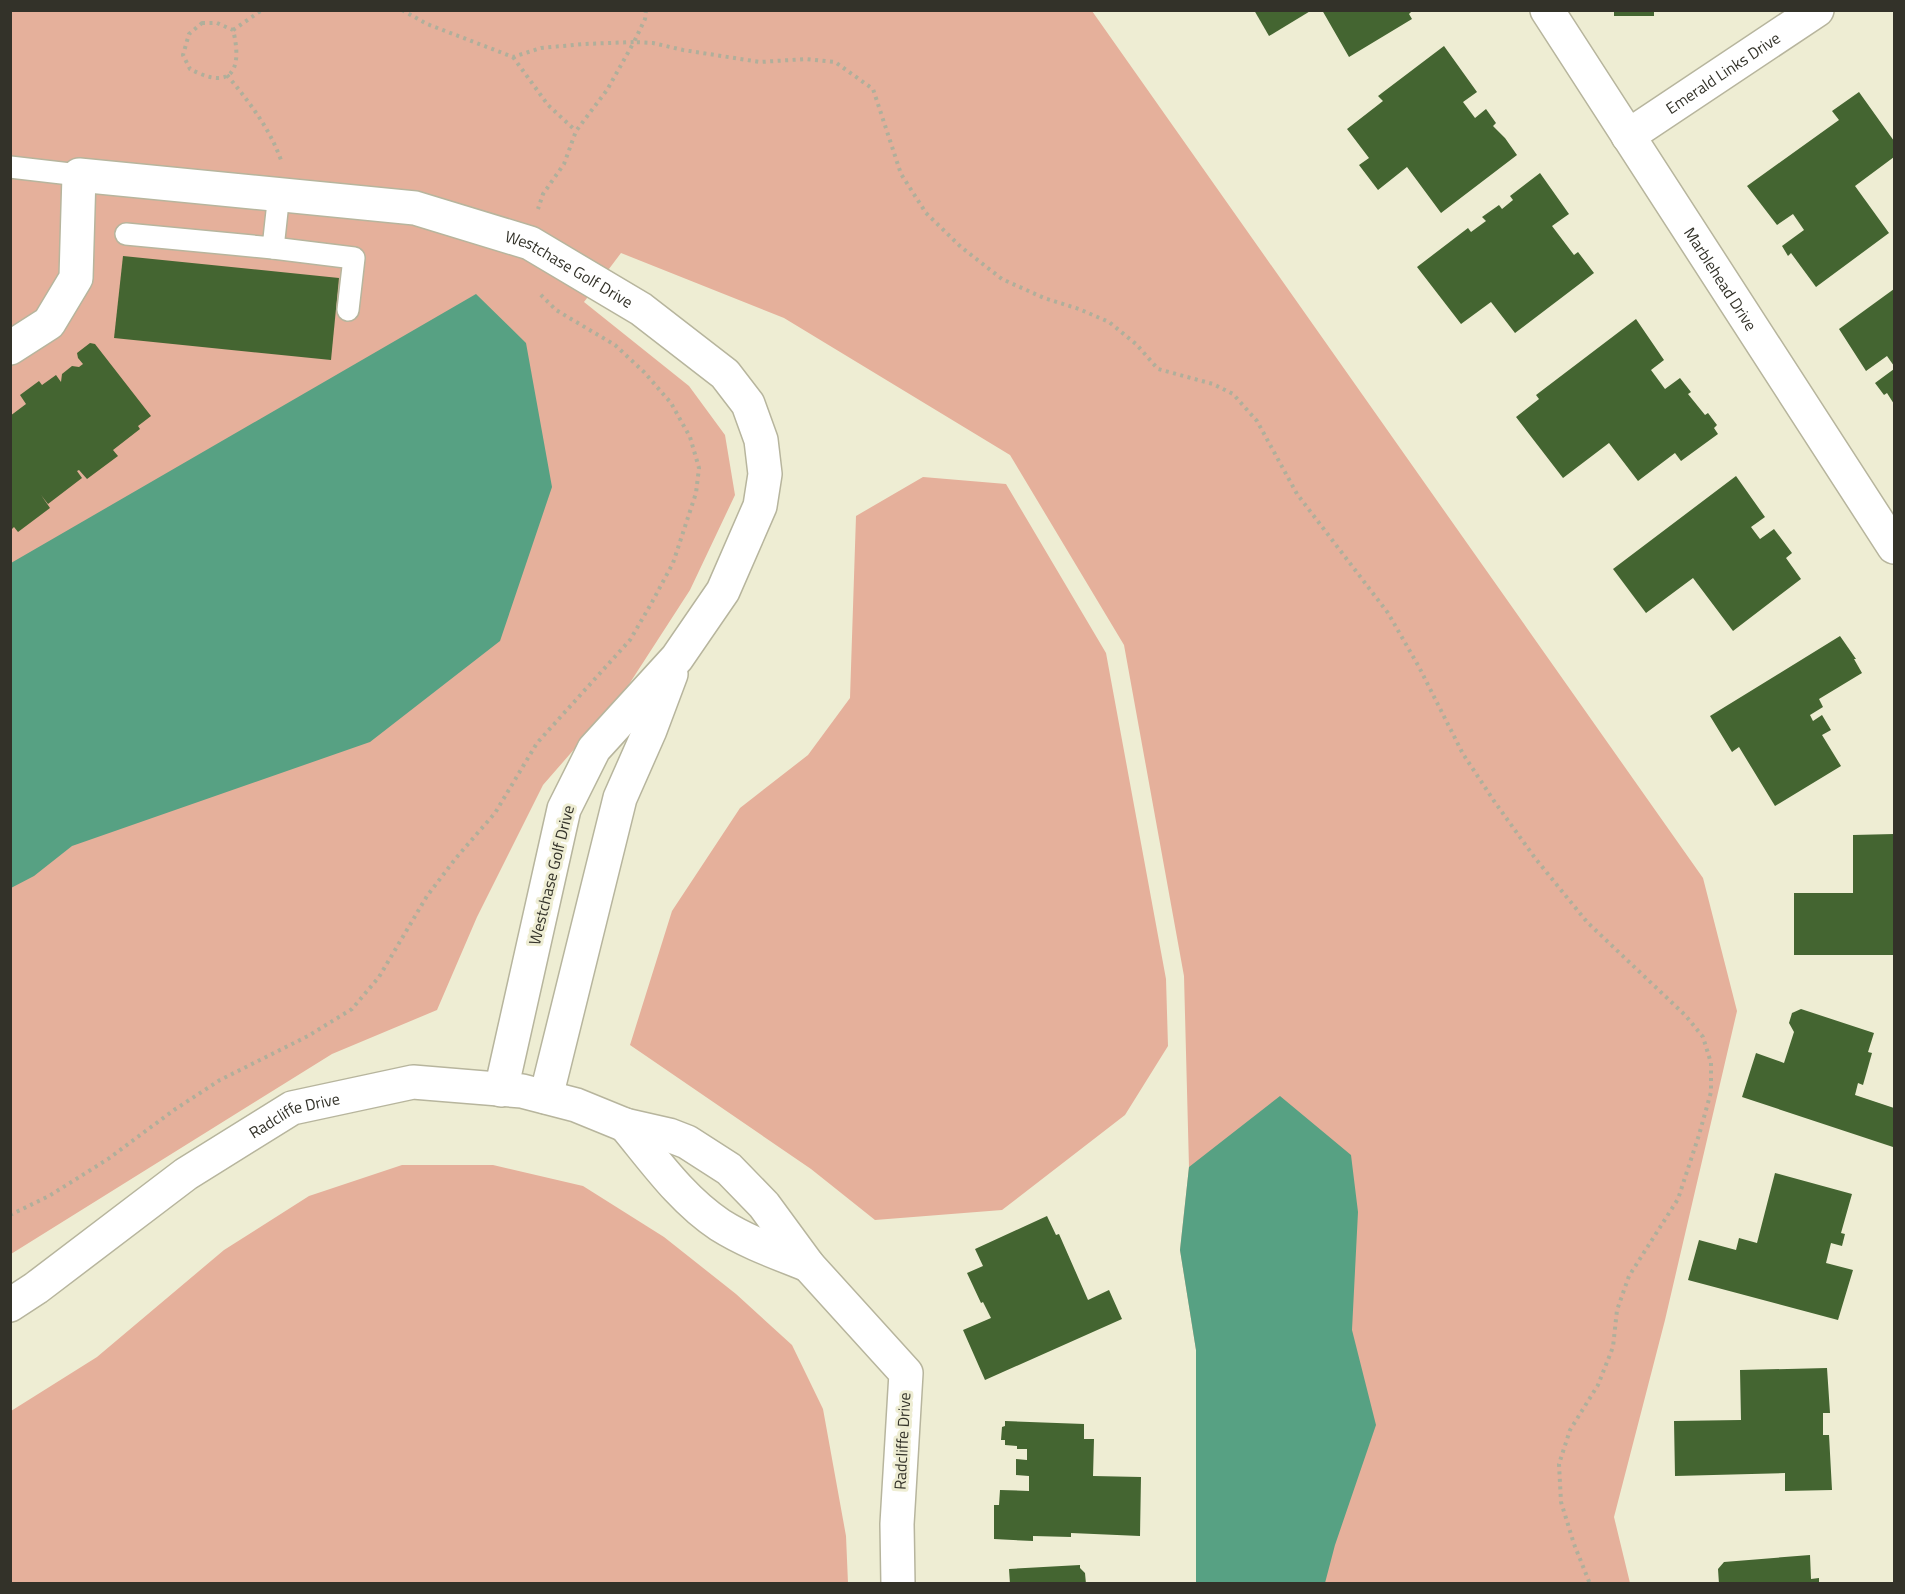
<svg xmlns="http://www.w3.org/2000/svg" width="1905" height="1594" font-family="'Titillium Web',sans-serif">
<style>
.green{fill:#e5b09b}
.water{fill:#57a183}
.building{fill:#446531}
.lines{fill:none;stroke-linecap:round;stroke-linejoin:round}
.service-casing{stroke:#b7b59d;stroke-width:24}
.minor-casing{stroke:#b7b59d;stroke-width:36}
.path{stroke:#b0af9b;stroke-width:4;stroke-dasharray:3 4.5;stroke-linecap:butt}
.service{stroke:#fff;stroke-width:21}
.minor{stroke:#fff;stroke-width:33}
.labels{text-anchor:middle;stroke-width:6;stroke-linejoin:round;paint-order:stroke}
.street-label{font-size:16px;fill:#333229;stroke:#eeedd3}
</style>
<rect width="100%" height="100%" fill="#eeedd3"/>
<g class="green">
<path d="M11 11H1092L1703 878 1737 1011 1665 1320 1614 1517 1630 1583H1196V1350L1180 1250 1189 1167 1184 976 1124 645 1010 455 784 318 621 253 584 302 689 386 725 435 735 495 690 590 624 692 543 785 477 917 437 1010 332 1054 11 1254Z"/>
<path d="M923 477 1006 484 1106 653 1166 979 1168 1046 1125 1115 1002 1210 875 1220 811 1169 630 1045 672 911 740 808 808 755 850 698 856 516Z"/>
<path d="M402 1165H493L583 1186 664 1237 736 1294 792 1345 823 1409 846 1536 848 1583H11V1411L97 1357 224 1250 309 1196Z"/>
</g>
<g class="water">
<path d="M476 294 526 343 552 487 500 641 370 742 72 846 34 876 11 888V563Z"/>
<path d="M1280 1096 1351 1155 1358 1212 1352 1330 1376 1425 1335 1545 1325 1583H1196V1350L1180 1250 1189 1167Z"/>
</g>
<g class="building">
<path d="M1254 10H1312L1269 36Z"/>
<path d="M1322 10H1413L1409 14 1412 19 1349 57Z"/>
<rect x="1614" y="10" width="40" height="6"/>
<path d="M1444 46 1477 92 1463 102 1475 118 1486 109 1496 123 1493 126 1505 138 1517 155 1441 213 1407 167 1378 190 1359 165 1369 158 1347 129 1383 101 1378 96Z"/>
<path d="M1859 92 1894 141V157L1855 186 1889 233 1816 287 1791 253 1788 256 1782 246 1804 230 1793 214 1777 225 1747 186 1839 120 1832 111Z"/>
<path d="M1540 173 1569 214 1552 226 1574 255 1578 252 1594 273 1515 333 1491 302 1461 324 1417 267 1468 228 1471 232 1486 221 1482 217 1499 205 1502 209 1513 200 1510 196Z"/>
<path d="M123 256 339 278 331 360 114 338Z"/>
<path d="M1894 289V366L1887 356 1866 371 1839 329Z"/>
<path d="M1636 319 1664 360 1651 370 1665 389 1680 378 1691 392 1688 394 1705 415 1708 413 1717 425 1714 428 1718 434 1681 461 1675 453 1638 481 1609 443 1563 478 1516 417 1539 399 1536 395Z"/>
<path d="M90 343 95 344 151 416 138 426 140 429 113 450 118 456 87 479 79 470 77 471 82 478 48 504 41 495 50 508 18 532 14 527 10 531V416L26 404 20 395 39 381 42 385 56 375 61 382 62 374 72 366 79 367 83 364 78 358 77 353Z"/>
<path d="M1894 369V404L1887 393 1884 395 1875 383Z"/>
<path d="M1736 476 1765 517 1751 527 1760 539 1774 529 1792 553 1786 558 1801 579 1733 631 1693 578 1646 613 1613 569Z"/>
<path d="M1840 636 1856 659H1854L1862 673 1819 699 1823 707 1810 715 1813 721 1822 715 1831 730 1822 735 1841 766 1775 806 1739 747 1732 752 1710 716Z"/>
<path d="M1894 834V955H1794V893H1853V835Z"/>
<path d="M1801 1009 1874 1033 1868 1052 1872 1053 1863 1085 1858 1083 1855 1095 1894 1108 1893 1147 1742 1097 1756 1053 1784 1063 1794 1032 1789 1023 1792 1013Z"/>
<path d="M1775 1173 1852 1194 1841 1233 1845 1234 1842 1246 1831 1243 1826 1263 1853 1270 1838 1320 1688 1280 1699 1240 1736 1250 1739 1238 1757 1243Z"/>
<path d="M1047 1216 1056 1235 1059 1234 1088 1300 1109 1290 1122 1319 985 1380 963 1330 991 1318 983 1302 981 1303 967 1273 983 1266 975 1249Z"/>
<path d="M1827 1368 1830 1413H1823V1435H1829L1832 1490 1785 1491V1473L1675 1476 1674 1421 1741 1420 1740 1370Z"/>
<path d="M1005 1421 1084 1424V1439H1094L1093 1476 1141 1477 1140 1536 1071 1533V1537L1033 1536V1541L994 1539V1505H999L1000 1490 1029 1491V1476L1016 1475V1459L1027 1460V1449H1017V1446L1005 1445V1440H1001L1002 1427 1005 1426Z"/>
<path d="M1810 1555 1811 1579 1819 1578V1584H1719L1718 1569 1724 1562Z"/>
<path d="M1080 1565V1568L1085 1573 1086 1584H1010L1009 1569Z"/>
</g>
<g class="lines">
<g class="service-casing">
<g id="service">
<path d="M10 167 79 175"/>
<path d="M126 234 273 248 279 193"/>
<path d="M273 248 354 258 348 310"/>
</g>
</g>
<g class="minor-casing">
<g id="minor">
<path id="s1" d="M1547 10 1894 547"/>
<path id="s2" d="M1628 136 1817 10"/>
<path id="s3" d="M10 348 49 323 76 278 79 175 415 208 530 243 641 309 725 374 748 404 761 440 765 474 760 506 723 591 677 658 594 749 564 809 501 1090"/>
<path d="M546 1097 620 798 650 730 671 674"/>
<path d="M625 1125C654 1160 682 1200 720 1225 747 1242 778 1253 808 1265"/>
<path id="s4" d="M10 1305 36 1288 186 1174 292 1108 413 1082 522 1091 576 1105 625 1125 669 1135 687 1142 729 1169 764 1205 808 1265 906 1373 897 1524 898 1584"/>
</g>
</g>
<g class="path">
<path d="M402 10 427 24 513 57 541 48 584 44 634 42 607 90 576 131 564 164 543 194 538 209"/>
<path d="M646 10 645 19 634 42 653 43 683 50 760 62 806 59 835 62 873 89 901 174 926 213 961 247 1002 279 1044 298 1079 309 1109 322 1136 344 1158 369 1213 384 1233 394 1257 421 1297 494 1388 613 1419 667 1463 754 1494 801 1535 858 1587 922 1686 1016 1703 1037 1711 1063V1092L1699 1135 1678 1199 1629 1276 1617 1310 1613 1347 1598 1385 1570 1430 1559 1464 1561 1502 1574 1544 1590 1584"/>
<path d="M202 23H217L233 30C237 45 242 78 218 78 208 78 198 73 190 69L183 55 189 34Z"/>
<path d="M233 30 262 10"/>
<path d="M513 57 548 105 576 131"/>
<path d="M227 75C249 102 269 127 281 160"/>
<path d="M10 1215 49 1196 108 1159 174 1110 220 1080 308 1036 352 1009 379 977 427 896 456 858 495 813 537 743 630 640 651 604 673 563 696 493 699 468 690 437 671 403 644 372 615 345 556 310 539 293"/>
</g>
<use href="#service" class="service"/>
<use href="#minor" class="minor"/>
</g>
<g class="labels">
<g class="street-label">
<text dy="6" stroke="none"><textPath href="#s2" startOffset="114">Emerald Links Drive</textPath></text>
<text dy="6" stroke="none"><textPath href="#s3" startOffset="706">Westchase Golf Drive</textPath></text>
<text dy="6" stroke="none"><textPath href="#s1" startOffset="320">Marblehead Drive</textPath></text>
<text transform="translate(551 875) rotate(-76)" y="6">Westchase Golf Drive</text>
<text dy="6" stroke="none"><textPath href="#s4" startOffset="344">Radcliffe Drive</textPath></text>
<text transform="translate(902 1441) rotate(-87)" y="6">Radcliffe Drive</text>
</g>
</g>
<rect width="1905" height="1594" fill="none" stroke="#333229" stroke-width="24"/>
</svg>
